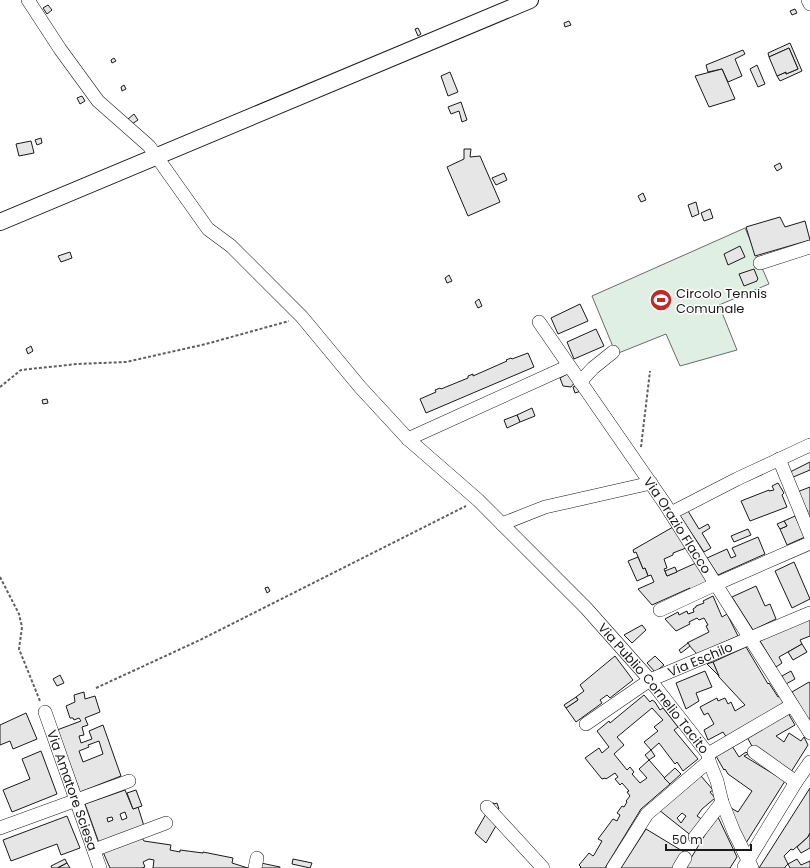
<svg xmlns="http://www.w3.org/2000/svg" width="810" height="868" font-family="Poppins,sans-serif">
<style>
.green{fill:#e0efe3;stroke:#6a6a6a}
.building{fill:#e6e6e6;stroke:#1a1a1a;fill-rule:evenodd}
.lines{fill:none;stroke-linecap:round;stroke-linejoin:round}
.minor-casing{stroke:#1a1a1a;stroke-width:14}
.major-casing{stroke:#1a1a1a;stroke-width:18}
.path{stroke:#5f5f5f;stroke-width:2;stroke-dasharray:3 2;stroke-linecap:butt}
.minor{stroke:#fff;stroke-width:13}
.major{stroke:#fff;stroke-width:16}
.labels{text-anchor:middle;stroke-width:3;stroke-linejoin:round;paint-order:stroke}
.poi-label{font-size:13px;fill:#1a1a1a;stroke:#fff;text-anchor:start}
.street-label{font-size:13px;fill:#1a1a1a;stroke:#fff}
</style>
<rect width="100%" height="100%" fill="#fff"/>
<path class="green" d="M745 228 769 284 719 305 737 350 680 366 666 334 616 354 592 296Z"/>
<g class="building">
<path d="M48 5 52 10 47 14 43 8Z"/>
<path d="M795 9 797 13 792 15 790 11Z"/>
<path d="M569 21 571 25 565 27 564 23Z"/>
<path d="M418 28 421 34 418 36 415 29Z"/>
<path d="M790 43 802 71 780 81 777 76 786 72V74L798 69 789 48 769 57 768 53Z"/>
<path d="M789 48 798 69 786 74V72L777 76 769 57Z"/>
<path d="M743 50 745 54 735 59 742 76 728 82 722 69 708 72 706 65Z"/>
<path d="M114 58 116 61 112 63 111 60Z"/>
<path d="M757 65 765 84 758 87 750 69Z"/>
<path d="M722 69 735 99 709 107 695 76Z"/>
<path d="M450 72 458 92 448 96 441 76Z"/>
<path d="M124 85 126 89 122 91 121 87Z"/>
<path d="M82 96 85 101 80 104 77 98Z"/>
<path d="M461 102 467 120 462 122 459 111 451 114 448 107Z"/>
<path d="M134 114 138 120 132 124 128 119Z"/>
<path d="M41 138 42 143 37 145 35 140Z"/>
<path d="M31 141 34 153 19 156 16 144Z"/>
<path d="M464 149H471L470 157 480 156 500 202 468 216 447 167 464 159Z"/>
<path d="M780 163 782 168 777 171 774 166Z"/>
<path d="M504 173 507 180 496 185 492 178Z"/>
<path d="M643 193 646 200 641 202 638 196Z"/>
<path d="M696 202 699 214 692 217 688 205Z"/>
<path d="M710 209 713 218 704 221 701 213Z"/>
<path d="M780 217 785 227 805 221 810 240 755 256 746 227Z"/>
<path d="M740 246 745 257 728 265 724 254Z"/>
<path d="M70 252 72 258 61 262 58 256Z"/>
<path d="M754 269 758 279 757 280V281L744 286 739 274Z"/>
<path d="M449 275 452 281 447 283 445 278Z"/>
<path d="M479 299 482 306 478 308 475 302Z"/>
<path d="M580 304 588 321 558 334 551 318Z"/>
<path d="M596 329 604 346 574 359 567 342Z"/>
<path d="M31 346 33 351 28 354 26 349Z"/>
<path d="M528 353 534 367 426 413 420 399 436 392 435 390 440 388 441 389 468 378V376L473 374V376L507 361 506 360 511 358 512 359Z"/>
<path d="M569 373 575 382 571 387 563 386 560 378Z"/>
<path d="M579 385 581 391 575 393 573 387Z"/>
<path d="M47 399 48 403 43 404 42 400Z"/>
<path d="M532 408 535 416 520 422 517 415Z"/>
<path d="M517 415 520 422 507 428 504 420Z"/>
<path d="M810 462V470L791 478 788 473Z"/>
<path d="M778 483 784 493 782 495 787 507 750 521 741 501 769 490V491L774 490 772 486Z"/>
<path d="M810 487V524L805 513 808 512 797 492Z"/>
<path d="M685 506 699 529 708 524 710 528 702 533 711 548 704 552 677 511Z"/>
<path d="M795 516 805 537 787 545 780 529 787 526 784 521Z"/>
<path d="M784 521 787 526 780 529 777 524Z"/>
<path d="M673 527 686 548 673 553V555L664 559 667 568 664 569 667 576 696 563 708 582 690 590V588L681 592 652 605 638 589 654 582 651 575 648 576 645 568 643 569 636 552 634 553 633 550Z"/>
<path d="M748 529 751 535 734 542 731 536Z"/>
<path d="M758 537 765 554 718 575 707 558 727 549 731 558 736 556 732 548Z"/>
<path d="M638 557 643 569 645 568 648 576 637 581 628 561Z"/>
<path d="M794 562 810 599 792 608 775 571Z"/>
<path d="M675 567 677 572 667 576 665 571Z"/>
<path d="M756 586 765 606 770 604 776 619 753 630 732 597Z"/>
<path d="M268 587 270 591 267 593 265 588Z"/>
<path d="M713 596 722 617 727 614 738 636 697 654 687 643 709 632 706 626 708 625 704 618 699 620 697 618 689 622 690 624 676 631 665 619 678 612 679 615 687 611 688 614 694 612 693 609 696 607V606L704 603 703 601Z"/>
<path d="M810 619V636L800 640 802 644 779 657 782 663 776 667 760 641 792 626Z"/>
<path d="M642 625 646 630 632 643 624 635Z"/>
<path d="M688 643 690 646 681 653 679 650Z"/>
<path d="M802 644 807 652 793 660 788 652Z"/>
<path d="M746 647 768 684 769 683 778 697 780 696 784 703 727 738 723 732 708 740 704 730 714 724 708 713 704 715 700 707 717 698 718 701 725 698 728 704 731 702 735 711 745 705 719 677 713 662Z"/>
<path d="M615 656 633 680 610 698 607 695 600 700 602 703 576 722 566 708 578 700 576 697 584 691 580 685Z"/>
<path d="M655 656 664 665 655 672 647 663Z"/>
<path d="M713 662 719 676 707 664Z"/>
<path d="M705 671 712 687 696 693 699 701 686 709 676 683Z"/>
<path d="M791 671 795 679 786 684 782 676Z"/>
<path d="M60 675 64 683 57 686 53 679Z"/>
<path d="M809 682 810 684V722L792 692Z"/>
<path d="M84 692 85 699 95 696 100 712 85 718 88 725 82 727 84 735 79 736 81 743 92 739 89 731 103 725 121 776 80 792 57 730 81 721 79 718 74 720 73 718H70L66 706 75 702 74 695ZM99 741 103 754 83 762 79 751 89 747 88 745Z"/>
<path d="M644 695 650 702 652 700 655 702 660 710 663 708 678 727 674 730 698 759 683 771 677 762 675 764 659 743 651 750 644 742 658 731 654 727 663 720 652 708 617 737 624 745 614 754 627 770 630 767 634 772 632 774 640 783 647 778 639 769 649 760 670 784 641 809 605 868H580L581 867 579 865 589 853 593 856 594 855 602 841 598 839 613 819 617 821 620 815 617 813 622 806 624 807 627 802 626 801 630 796 627 792 629 791 622 783 620 785 615 779 618 777 615 773 606 779 605 778 602 779 585 758 599 748 602 753 609 747 597 731 609 721 610 723Z"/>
<path d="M576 697 578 700 566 708 564 705Z"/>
<path d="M26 713 37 739 13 749 10 741 0 745V725Z"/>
<path d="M788 713 795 725 776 736 784 742 789 733 801 741 804 737 808 745 791 772 754 750 747 737Z"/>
<path d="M732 746 739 757 746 752 748 754 744 756 785 781 746 843 733 816 731 808 738 812 752 791 728 774 725 769 724 770 716 756Z"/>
<path d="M651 750 655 756 649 760 645 755Z"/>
<path d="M41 751 57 794 12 812 3 790 30 779 22 759Z"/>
<path d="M675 768 681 774 670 784 664 778Z"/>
<path d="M701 776 713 790 710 792 715 798 702 809 697 816 703 820 693 837 659 810ZM682 813 686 816 681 823 677 818Z"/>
<path d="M810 788V833L808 837 793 850 791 849 784 856 788 864 785 867V868H759Z"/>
<path d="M125 790 133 809 138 807 144 826 99 843 85 804ZM125 812 127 818 122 820 120 814ZM112 817 113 820 108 822 107 818Z"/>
<path d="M136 790 142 806 133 809 127 793Z"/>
<path d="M494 803V804L497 803 499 809 494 811 491 804Z"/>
<path d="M486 814 497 824 486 843 475 833Z"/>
<path d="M717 815 737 857 730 868H685Z"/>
<path d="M67 816 80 848 61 855 57 844 11 861 3 840Z"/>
<path d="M646 829 684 852 674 868H621Z"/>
<path d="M810 833V848L801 853 797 847 808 837Z"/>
<path d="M142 838 144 841 171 845 170 850 180 852V850L203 853V852L233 858 232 863 248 868H153L154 860 149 859 143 862 145 867 142 868H110L103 852Z"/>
<path d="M65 859 67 863 57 868H52L51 866Z"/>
<path d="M293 859 312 863 310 868 292 864Z"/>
<path d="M797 859 801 865 810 861V868H790L788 864Z"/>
<path d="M67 863 70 868H58Z"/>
<path d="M261 863 280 867V868H261Z"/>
</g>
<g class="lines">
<g class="minor-casing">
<g id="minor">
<path id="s1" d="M28 0 60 49 98 101 149 146 208 229 231 246 302 317 360 387 408 439 478 500 586 608 650 680 708 754 709 761 717 781 722 802 734 832 752 868"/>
<path d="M808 0 810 4"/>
<path d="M760 263 810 247"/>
<path id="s2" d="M539 322 665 504 810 733"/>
<path d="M580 382 593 368 613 352"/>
<path d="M408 439 569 366"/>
<path d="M779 459 810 535"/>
<path d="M671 513 737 479 810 445"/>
<path d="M502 524 545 507 651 483"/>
<path d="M660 610 716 584 810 543"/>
<path id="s3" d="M45 712 100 868"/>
<path id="s4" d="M586 724 650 680 810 613"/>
<path d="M754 752 796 782"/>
<path d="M708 754 792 705"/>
<path d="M487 807 543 868"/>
<path d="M0 828 129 781"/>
<path d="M695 837 722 802"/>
<path d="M94 850 166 823"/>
<path d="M744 867 796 782 810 762"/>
<path d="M255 868 257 858"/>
<path d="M613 868 647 814 709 761"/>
<path d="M679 868 685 858"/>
</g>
</g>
<g class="major-casing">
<path id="major" d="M0 222 530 0"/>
</g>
<g class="path">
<path d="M0 387 21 370 77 364 126 362 206 344 289 321"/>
<path d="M641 447 650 371"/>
<path d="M0 577 19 614 22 627 19 649 40 701"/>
<path d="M96 688 200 640 466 506"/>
</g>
<use href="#minor" class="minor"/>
<use href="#major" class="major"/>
</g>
<defs>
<g id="stadium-disc" transform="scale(1.15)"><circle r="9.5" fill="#c62828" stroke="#fff"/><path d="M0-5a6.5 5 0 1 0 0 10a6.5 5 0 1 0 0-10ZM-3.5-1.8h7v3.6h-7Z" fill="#fff"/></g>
</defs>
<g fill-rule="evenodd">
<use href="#stadium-disc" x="661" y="300"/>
</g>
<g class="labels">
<g class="poi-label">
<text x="676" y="298">Circolo Tennis<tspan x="676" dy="15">Comunale</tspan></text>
</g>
<g class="street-label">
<text dy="5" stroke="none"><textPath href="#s2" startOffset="246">Via Orazio Flacco</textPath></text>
<text dy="5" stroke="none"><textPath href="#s4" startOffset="132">Via Eschilo</textPath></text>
<text dy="5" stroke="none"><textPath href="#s1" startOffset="934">Via Publio Cornelio Tacito</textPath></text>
<text dy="5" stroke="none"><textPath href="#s3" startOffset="83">Via Amatore Sciesa</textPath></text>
</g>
</g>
<path d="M666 844v6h85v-6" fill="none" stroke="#1a1a1a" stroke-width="2"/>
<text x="672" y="844" font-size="12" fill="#1a1a1a" stroke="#ffffff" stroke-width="3" paint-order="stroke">50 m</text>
</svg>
